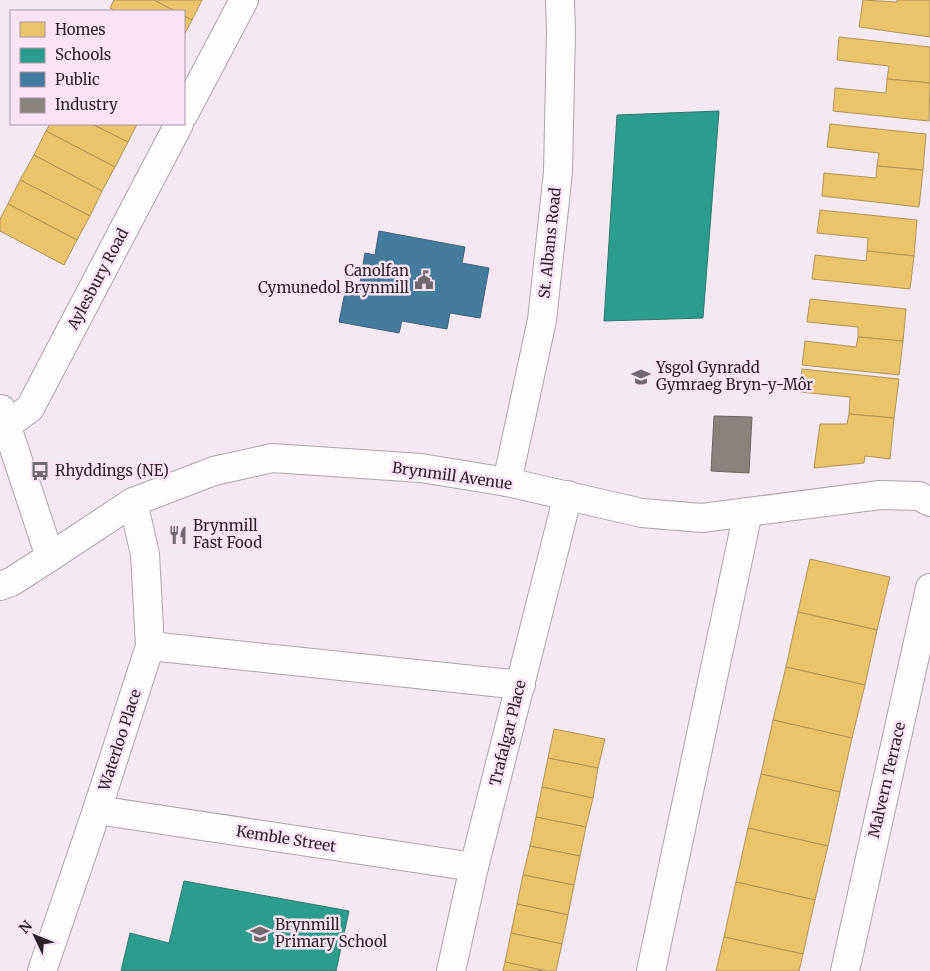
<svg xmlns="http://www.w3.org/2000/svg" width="930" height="971" font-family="Merriweather,serif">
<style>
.homes{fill:#e9c46a;stroke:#b09457}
.schools{fill:#2a9d8f;stroke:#2b7871}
.public{fill:#457b9d;stroke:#3e617a}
.industry{fill:#8a817c;stroke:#6e6563}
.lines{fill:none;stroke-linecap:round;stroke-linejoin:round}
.minor-casing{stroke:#ada3aa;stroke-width:30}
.minor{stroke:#fefcfd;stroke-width:28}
.labels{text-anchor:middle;stroke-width:5;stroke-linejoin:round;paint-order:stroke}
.street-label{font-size:15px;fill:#2c232a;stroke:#fae3f5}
.poi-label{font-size:15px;fill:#2c232a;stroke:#fae3f5;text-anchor:start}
</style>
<rect width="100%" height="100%" fill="#f5e8f2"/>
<g class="homes">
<path d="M114 0H154L175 11H115L110 8Z"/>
<path d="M154 0H202L192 20 184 16V11H175Z"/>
<path d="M863 0 897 2V0H930V37L859 27Z"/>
<path d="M184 16 192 20 184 35Z"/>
<path d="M839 37 930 47V83L887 79 889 66 837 60Z"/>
<path d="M887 79 930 83 929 121 833 111 835 88 886 93Z"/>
<path d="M50 124H92L128 142 115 167 46 131Z"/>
<path d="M92 124H137L128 142Z"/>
<path d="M830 124 926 134 923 170 877 166 879 153 827 147Z"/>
<path d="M46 131 115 167 102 191 34 155Z"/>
<path d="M34 155 102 191 90 216 20 180Z"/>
<path d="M877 166 923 170 919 207 822 196 824 173 876 178Z"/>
<path d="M20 180 90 216 77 240 8 204Z"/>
<path d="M8 204 77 240 64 265 0 231V219Z"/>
<path d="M820 210 917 220 914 256 867 251 868 238 817 233Z"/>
<path d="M867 251 914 256 910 289 812 279 815 255 866 261Z"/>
<path d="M810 299 906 309 903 341 858 337V327L807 322Z"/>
<path d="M858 337 903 341 899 375 802 365 805 341 856 347Z"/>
<path d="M802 369 899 379 894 418 849 414 850 397 800 392Z"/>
<path d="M849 414 894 418 890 459 865 456 864 463 814 468 820 424H847Z"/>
<path d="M810 559 890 577 877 630 798 612Z"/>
<path d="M798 612 877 630 865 685 786 667Z"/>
<path d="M786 667 865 685 852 738 773 720Z"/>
<path d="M773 720 852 738 840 792 761 774Z"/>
<path d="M554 729 605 739 598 768 548 758Z"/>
<path d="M548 758 598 768 593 798 542 787Z"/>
<path d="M761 774 840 792 828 846 748 828Z"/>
<path d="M542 787 593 798 586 827 536 817Z"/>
<path d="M536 817 586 827 580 856 530 846Z"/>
<path d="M748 828 828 846 815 900 736 882Z"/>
<path d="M530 846 580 856 574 885 523 875Z"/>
<path d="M523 875 574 885 568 915 517 904Z"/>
<path d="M736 882 815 900 803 954 724 937Z"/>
<path d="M517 904 568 915 562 944 511 933Z"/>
<path d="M511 933 562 944 556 971H546L505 962Z"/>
<path d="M724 937 803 954 799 971H716Z"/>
<path d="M505 962 546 971H503Z"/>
</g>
<g class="schools">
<path d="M719 111 703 318 604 321 617 115Z"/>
<path d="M184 881 349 911 336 971H121L130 933 169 943Z"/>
</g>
<path class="public" d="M379 231 465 247 462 263 489 268 480 318 450 313 447 329 402 321 399 333 339 322 345 292 358 295 365 253 375 255Z"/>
<path class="industry" d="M714 416 752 417 749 473 711 471Z"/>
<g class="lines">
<g class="minor-casing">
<g id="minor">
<path d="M184 114 244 0"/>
<path d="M1 409 50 557"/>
<path d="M6 426 30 408 179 124"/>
<path d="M507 482 542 320 558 172 561 31 560 0"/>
<path d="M0 586 11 582 50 557 133 502 214 471 272 458 421 468 507 482 642 513 702 518 880 495 919 496 930 502"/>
<path d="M150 646 521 685"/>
<path d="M97 810 474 867"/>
<path d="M42 971 97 810 150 646 145 554 133 502"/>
<path d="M451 971 474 867 568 495"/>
<path d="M651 971 748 512"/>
<path d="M845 971 930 588"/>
</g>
</g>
<use href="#minor" class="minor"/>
</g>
<defs>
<g id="civic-bare" transform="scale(1.5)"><path d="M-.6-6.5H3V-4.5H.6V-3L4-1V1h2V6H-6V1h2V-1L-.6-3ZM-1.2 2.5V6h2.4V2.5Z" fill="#726870" stroke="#fae3f5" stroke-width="2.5" paint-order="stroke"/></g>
<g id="school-bare" transform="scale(1.5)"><path d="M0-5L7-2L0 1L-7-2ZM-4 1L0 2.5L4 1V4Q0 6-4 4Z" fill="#726870" stroke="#fae3f5" stroke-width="2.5" paint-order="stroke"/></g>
<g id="bus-bare" transform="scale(1.5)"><path d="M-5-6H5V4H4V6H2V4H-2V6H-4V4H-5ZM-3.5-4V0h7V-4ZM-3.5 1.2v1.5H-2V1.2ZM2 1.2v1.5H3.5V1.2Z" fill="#726870" stroke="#fae3f5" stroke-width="2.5" paint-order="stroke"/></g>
<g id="restaurant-bare" transform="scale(1.5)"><path d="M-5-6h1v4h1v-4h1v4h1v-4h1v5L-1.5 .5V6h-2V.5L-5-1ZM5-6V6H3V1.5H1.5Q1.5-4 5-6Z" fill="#726870" stroke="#fae3f5" stroke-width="2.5" paint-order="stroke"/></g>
</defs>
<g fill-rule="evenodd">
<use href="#civic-bare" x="424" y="280"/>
<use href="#school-bare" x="641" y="377"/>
<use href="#bus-bare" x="40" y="471"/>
<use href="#restaurant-bare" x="178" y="535"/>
<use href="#school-bare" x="260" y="934"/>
</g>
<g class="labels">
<g class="street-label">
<text transform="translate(550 243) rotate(-84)" y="5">St. Albans Road</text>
<text transform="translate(98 279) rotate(-62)" y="5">Aylesbury Road</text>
<text transform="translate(452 476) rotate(8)" y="5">Brynmill Avenue</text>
<text transform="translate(508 733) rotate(-76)" y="5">Trafalgar Place</text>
<text transform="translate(120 740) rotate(-72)" y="5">Waterloo Place</text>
<text transform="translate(887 780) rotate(-77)" y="5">Malvern Terrace</text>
<text transform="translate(286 839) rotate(9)" y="5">Kemble Street</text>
</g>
<g class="poi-label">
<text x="409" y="276" text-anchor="end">Canolfan<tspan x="409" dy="17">Cymunedol Brynmill</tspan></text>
<text x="656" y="373">Ysgol Gynradd<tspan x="656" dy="17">Gymraeg Bryn-y-Môr</tspan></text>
<text x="55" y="476">Rhyddings (NE)</text>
<text x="193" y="531">Brynmill<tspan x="193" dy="17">Fast Food</tspan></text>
<text x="275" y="930">Brynmill<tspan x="275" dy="17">Primary School</tspan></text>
</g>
</g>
<rect x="10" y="10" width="175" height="115" fill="#fae3f5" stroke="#a896a4"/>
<rect x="20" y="22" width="25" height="15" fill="#e9c46a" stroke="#a896a4"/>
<text x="55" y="35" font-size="15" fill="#2c232a">Homes</text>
<rect x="20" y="48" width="25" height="15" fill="#2a9d8f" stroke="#a896a4"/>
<text x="55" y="60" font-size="15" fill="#2c232a">Schools</text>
<rect x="20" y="72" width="25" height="15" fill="#457b9d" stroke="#a896a4"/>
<text x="55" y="85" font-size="15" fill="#2c232a">Public</text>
<rect x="20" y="98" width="25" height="15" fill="#8a817c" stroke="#a896a4"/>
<text x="55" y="110" font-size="15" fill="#2c232a">Industry</text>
<g transform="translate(35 936) rotate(313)" stroke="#fae3f5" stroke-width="4" paint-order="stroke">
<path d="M0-4L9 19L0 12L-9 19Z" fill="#2c232a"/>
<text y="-8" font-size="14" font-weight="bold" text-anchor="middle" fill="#2c232a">N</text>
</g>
</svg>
